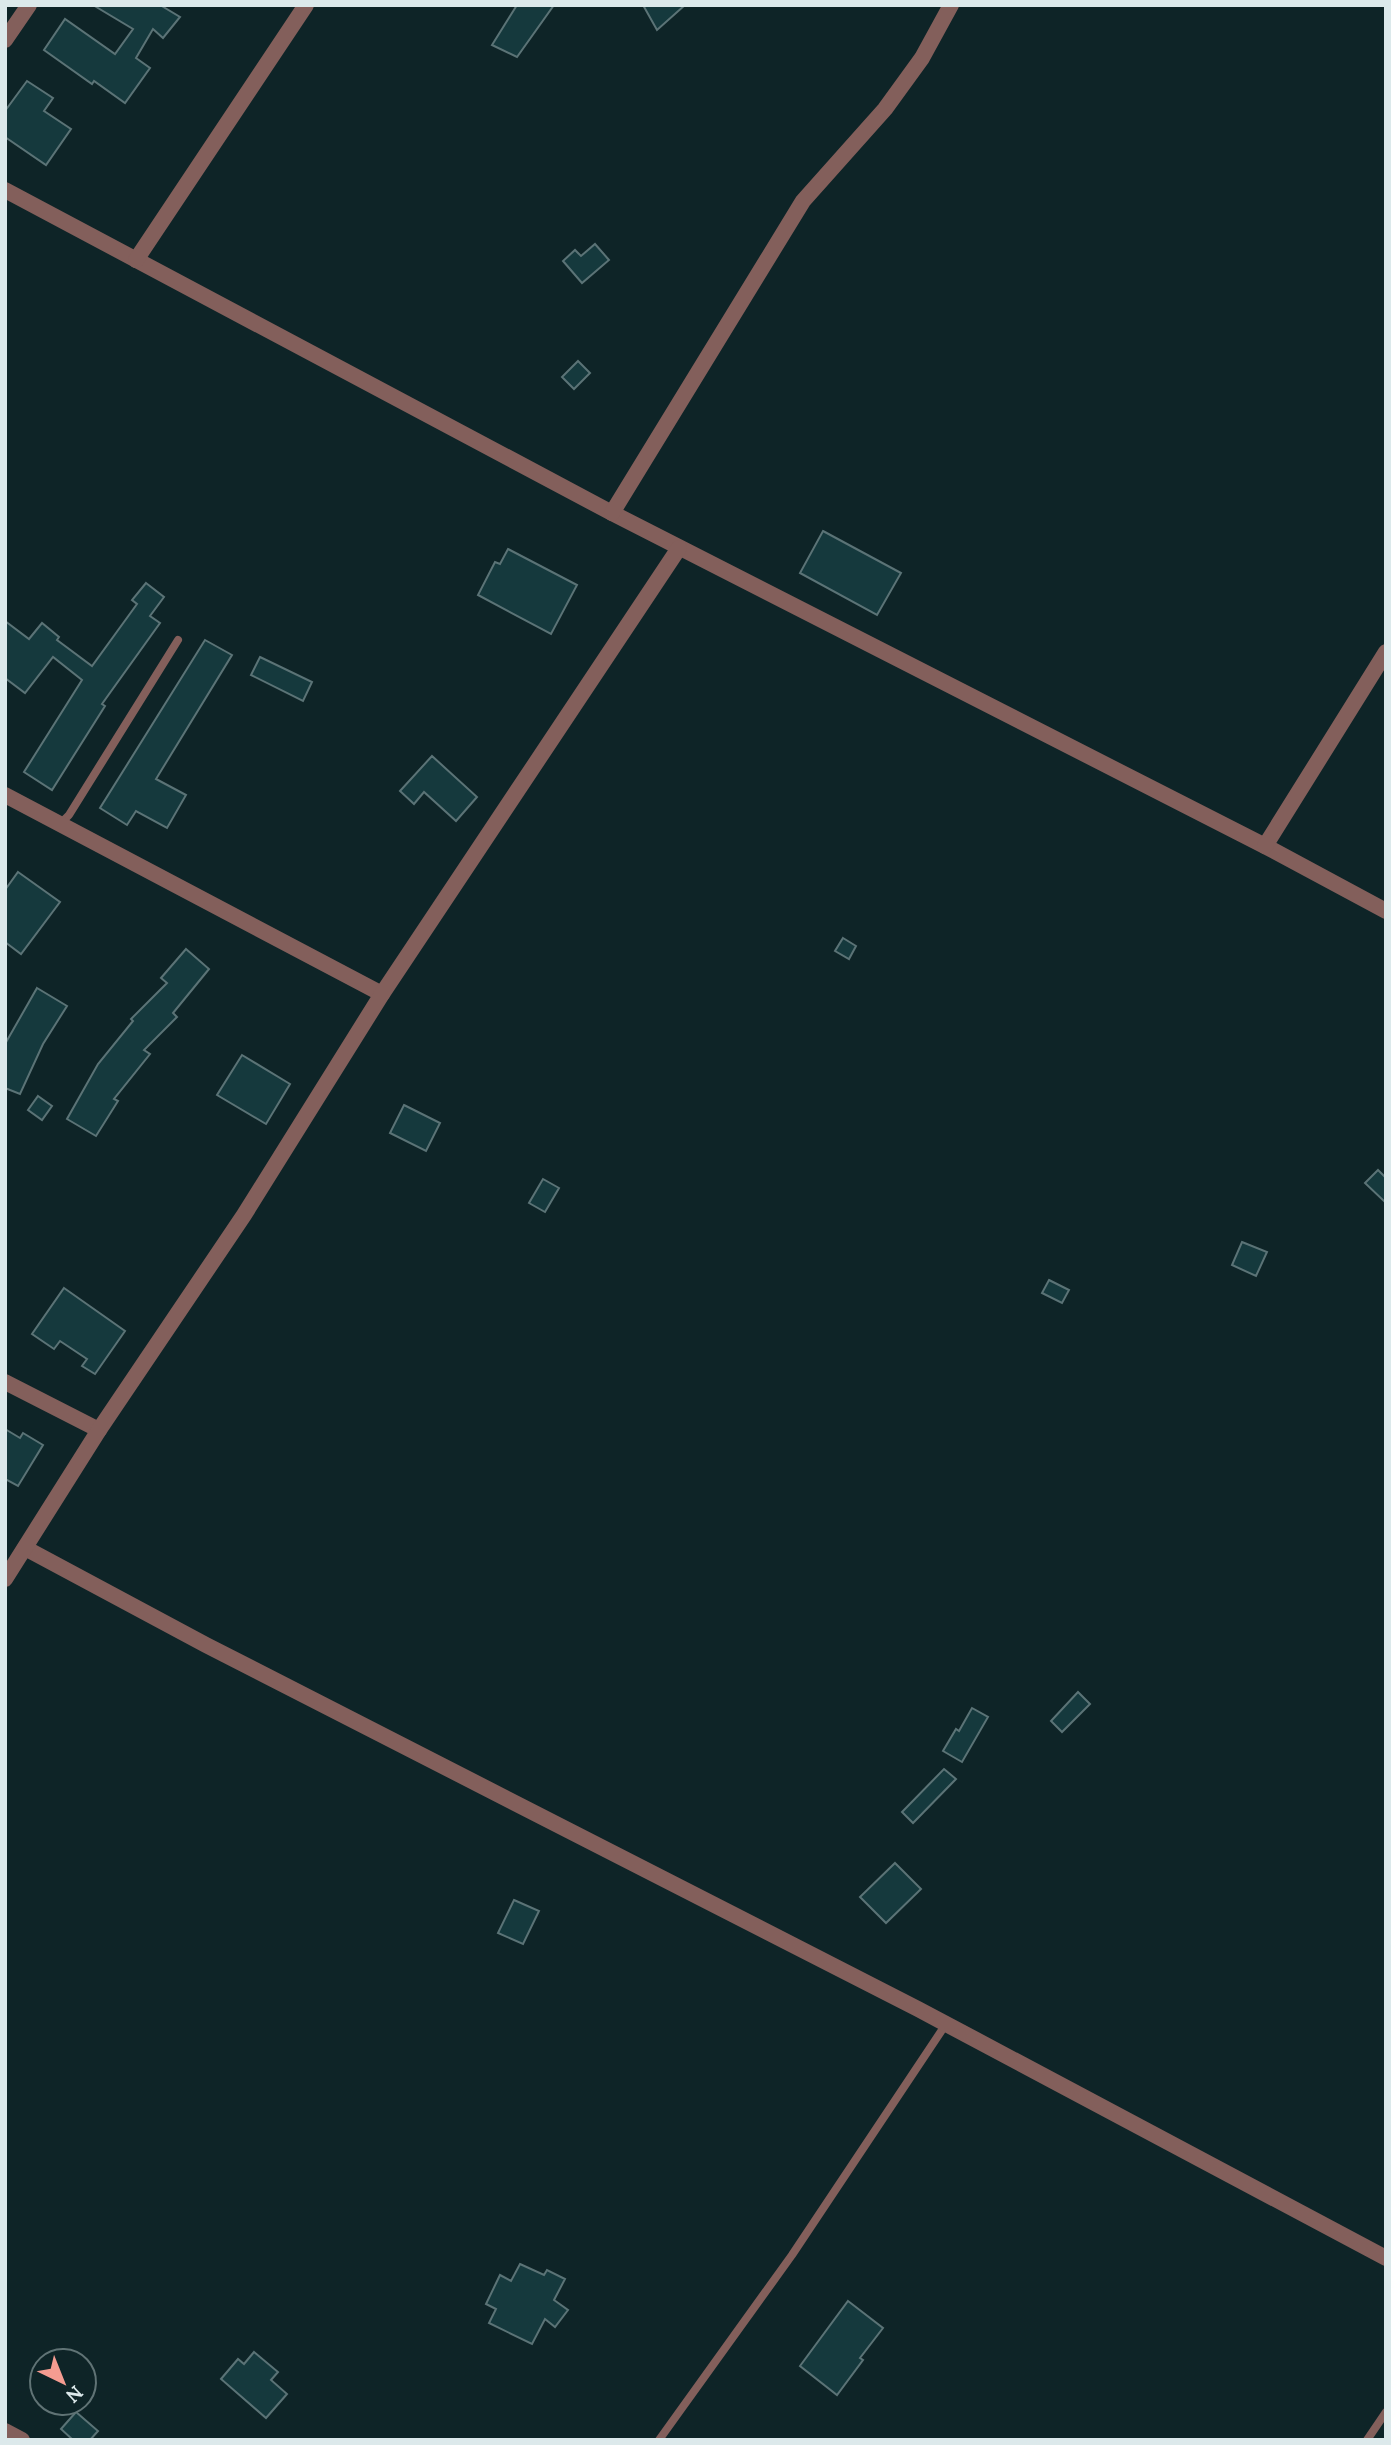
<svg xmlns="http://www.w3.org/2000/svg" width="1391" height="2445" font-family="Lora,serif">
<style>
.building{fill:#15393d;stroke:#5b7376;stroke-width:2}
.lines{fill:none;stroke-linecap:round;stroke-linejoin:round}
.service{stroke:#835f5b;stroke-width:8}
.minor{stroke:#835f5b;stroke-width:16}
</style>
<rect width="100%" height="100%" fill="#0e2427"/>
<g class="building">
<path d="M93 5H160L180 17 163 38 153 29 136 58 150 68 125 103 94 81 92 84 44 50 65 19 115 54 133 29Z"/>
<path d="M517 5H554L517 57 492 45Z"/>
<path d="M643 5H685L657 30Z"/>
<path d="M27 81 53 98 44 111 71 129 46 165 5 137V111Z"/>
<path d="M595 244 609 260 582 283 563 261 575 250 581 256Z"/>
<path d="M578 361 590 373 574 389 562 377Z"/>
<path d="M823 531 901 573 877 615 800 573Z"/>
<path d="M508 549 577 585 551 634 478 595 495 562 500 564Z"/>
<path d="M146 583 164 597 150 616 160 623 102 704 105 706 52 790 24 772 82 680 53 657 25 693 5 678V621L29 639 42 623 59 637 57 640 92 666 137 604 132 600Z"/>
<path d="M205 640 232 655 156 779 186 795 167 828 136 811 127 825 100 808Z"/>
<path d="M260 657 312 682 303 701 251 675Z"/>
<path d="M432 756 477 797 456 821 424 792 414 804 400 791Z"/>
<path d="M18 872 60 902 21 954 5 942V890Z"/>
<path d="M843 938 856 946 849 959 835 951Z"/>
<path d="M186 949 209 969 173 1013 177 1017 144 1050 150 1054 114 1099 118 1101 96 1136 67 1119 98 1064 133 1021 131 1019 167 983 161 978Z"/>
<path d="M37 988 67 1006 43 1044 20 1094 5 1088V1044Z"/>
<path d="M242 1055 290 1084 266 1124 217 1095Z"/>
<path d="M38 1096 52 1106 42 1120 28 1110Z"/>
<path d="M404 1105 440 1123 426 1151 390 1133Z"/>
<path d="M1378 1170 1386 1178V1203L1365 1183Z"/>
<path d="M543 1179 559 1188 545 1212 529 1203Z"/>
<path d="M1242 1242 1267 1252 1256 1276 1232 1265Z"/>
<path d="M1049 1280 1069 1290 1062 1303 1042 1293Z"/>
<path d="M64 1288 125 1331 95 1374 82 1366 87 1359 60 1341 54 1349 32 1334Z"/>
<path d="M5 1429 20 1438 23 1433 43 1445 18 1486 5 1479Z"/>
<path d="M1078 1692 1090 1704 1062 1732 1051 1721Z"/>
<path d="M972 1708 988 1717 962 1762 943 1751 956 1729 959 1731Z"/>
<path d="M944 1769 956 1779 913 1823 902 1812Z"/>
<path d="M895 1863 921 1889 886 1923 860 1897Z"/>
<path d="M514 1900 539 1911 523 1944 498 1933Z"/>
<path d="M520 2264 544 2275 547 2270 565 2279 554 2300 568 2310 555 2327 545 2319 532 2344 489 2323 496 2309 486 2304 500 2275 511 2281Z"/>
<path d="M848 2301 883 2328 860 2358 863 2360 837 2395 800 2366Z"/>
<path d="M254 2352 278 2372 271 2380 287 2394 266 2418 221 2379 238 2359 244 2364Z"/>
<path d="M76 2412 98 2431 90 2440H73L61 2429Z"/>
</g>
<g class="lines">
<g class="service">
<path d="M61 823 69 815 178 640"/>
<path d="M659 2440 792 2255 946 2024"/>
<path d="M1367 2440 1386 2412"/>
</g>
<g class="minor">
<path d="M5 40 29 5"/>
<path d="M5 190 612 513 1265 846 1386 911"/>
<path d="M136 260 306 5"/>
<path d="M612 513 803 201 885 109 922 58 951 5"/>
<path d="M5 795 382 994"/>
<path d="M1265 846 1386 652"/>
<path d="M5 1382 99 1430"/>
<path d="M25 1548 206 1645 918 2009 1386 2258"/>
<path d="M5 1579 99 1430 244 1215 382 994 679 548"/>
<path d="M5 2431 22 2440"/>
</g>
</g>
<rect width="1391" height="2445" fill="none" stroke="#dce9eb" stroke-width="14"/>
<g transform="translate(63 2382) rotate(137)"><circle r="33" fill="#0e2427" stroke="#607375" stroke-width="2"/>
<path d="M0-5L12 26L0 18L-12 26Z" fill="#f59c91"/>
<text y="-10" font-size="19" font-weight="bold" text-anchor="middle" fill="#dce9eb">N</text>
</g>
</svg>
